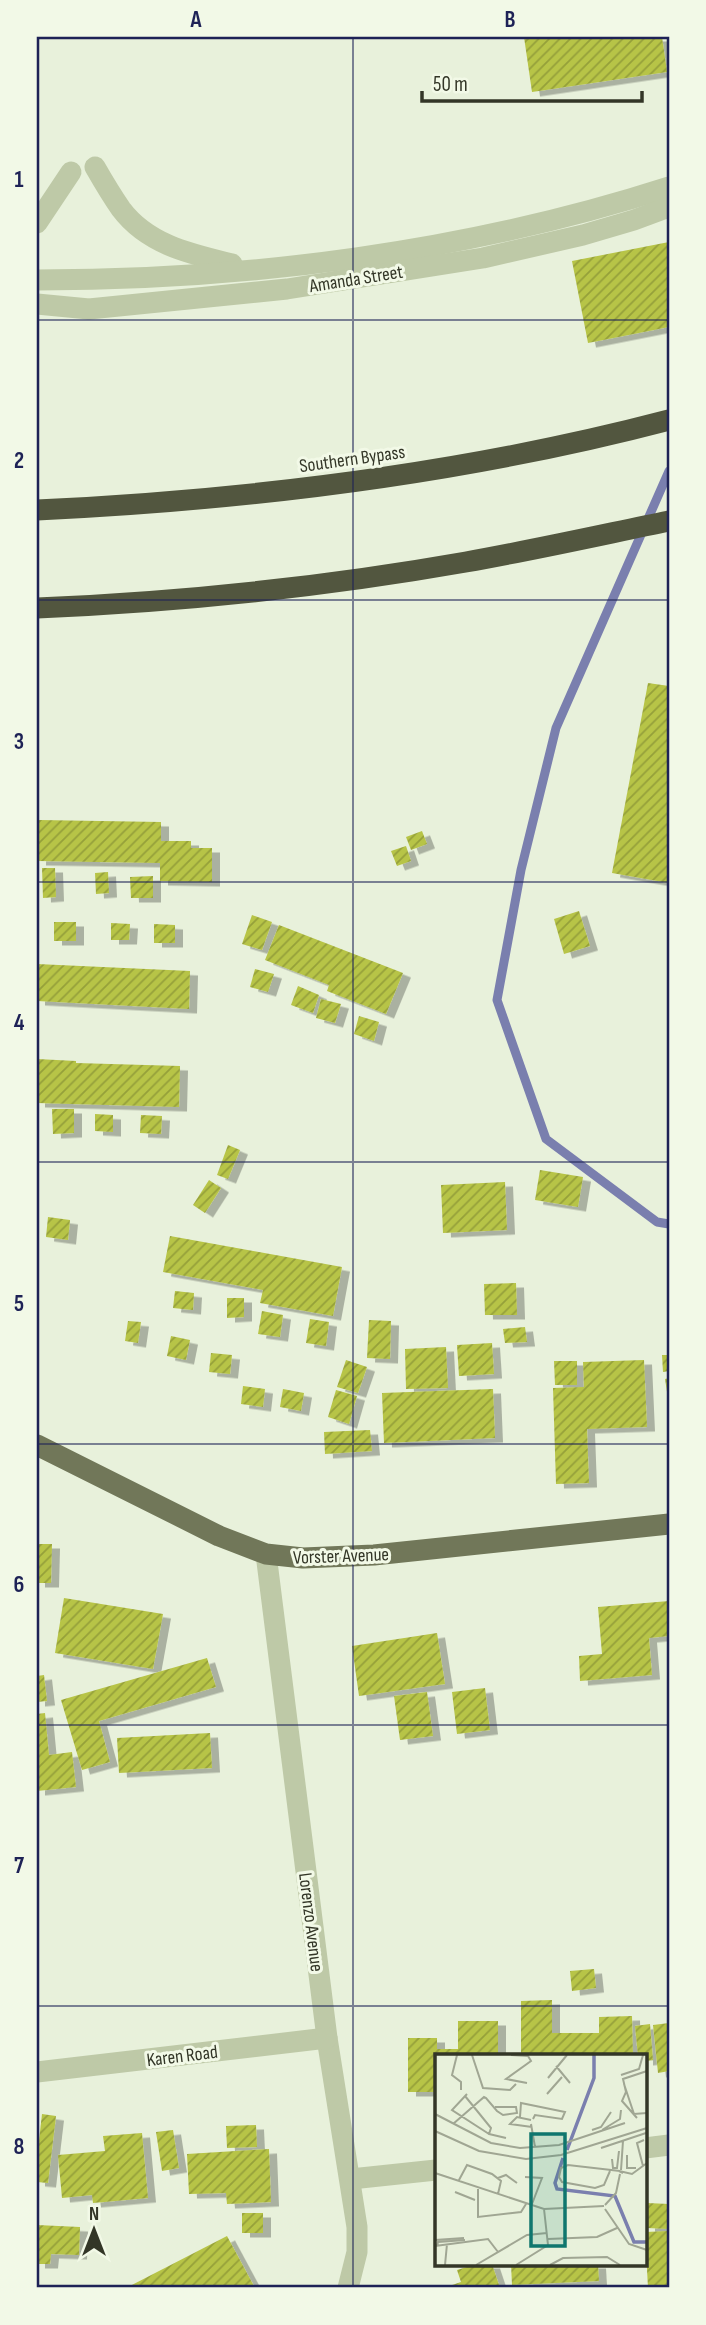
<svg xmlns="http://www.w3.org/2000/svg" width="706" height="2325" font-family="'Sofia Sans Condensed',sans-serif">
<style>
.lines{fill:none;stroke-linecap:round;stroke-linejoin:round}
.stream{stroke:#7a7fae;stroke-width:9}
.building{fill:url(#building-hatch);filter:url(#shadow)}
.minor{stroke:#bec9a7;stroke-width:21}
.major{stroke:#717759;stroke-width:21}
.highway{stroke:#52563f;stroke-width:21}
.grid{fill:none;stroke:#1e2256;stroke-width:2;stroke-opacity:0.55}
.labels{text-anchor:middle;stroke-width:6;stroke-linejoin:round;paint-order:stroke}
.street-label{font-size:19px;fill:#333627;stroke:#f2f9e7}
.inset-river{fill:none;stroke:#7a7fae;stroke-width:3.5}
.inset-road{fill:none;stroke:#a0a693;stroke-width:2}
.view{fill:#0f766e;fill-opacity:0.15;stroke:#0f766e;stroke-width:3.5}
.inset-edge{fill:none;stroke:#333627;stroke-width:3.5}
.neatline{fill:none;stroke:#1e2256;stroke-width:2.5}
.grid-label{font-size:23px;text-anchor:middle;font-weight:bold;fill:#1e2256}
</style>
<defs>
<pattern id="building-hatch" width="6" height="6" patternUnits="userSpaceOnUse" patternTransform="scale(1.75)"><rect width="6" height="6" fill="#b7c446"/><path d="M-1 1l2-2M0 6l6-6M5 7l2-2" fill="none" stroke="#95a03a"/></pattern>
<filter id="shadow"><feDropShadow dx="8" dy="4.5" stdDeviation="0" flood-color="#0004"/></filter>
</defs>
<rect width="100%" height="100%" fill="#e8f1db"/>
<g class="lines">
<path class="stream" d="M669 471 556 728 521 870 497 1000 546 1139 657 1222 669 1224"/>
</g>
<g class="building">
<path d="M524 37H662L667 72 532 92Z"/>
<path d="M669 242V327L588 343 572 261Z"/>
<path d="M648 683 669 686V883L612 873Z"/>
<path d="M39 820 161 822V841H191V848H212V882L160 881V863L38 861Z"/>
<path d="M422 831 427 844 411 850 406 837Z"/>
<path d="M406 846 411 861 397 866 391 851Z"/>
<path d="M42 868H55L56 897 43 898Z"/>
<path d="M108 872 109 893 96 894 95 873Z"/>
<path d="M153 876V898H131L130 877Z"/>
<path d="M579 911 590 946 564 954 554 919Z"/>
<path d="M252 915 272 922 262 950 242 944Z"/>
<rect x="54" y="922" width="22" height="19"/>
<path d="M111 923 130 924 129 940H111Z"/>
<path d="M154 924 175 925V943H154Z"/>
<path d="M279 925 403 973 386 1014 327 991 329 985 265 960Z"/>
<path d="M37 964 190 971 189 1009 37 1001Z"/>
<path d="M255 969 274 974 268 992 250 987Z"/>
<path d="M298 986 319 995 313 1013 291 1005Z"/>
<path d="M321 999 341 1004 335 1023 316 1018Z"/>
<path d="M359 1016 379 1022 374 1041 354 1034Z"/>
<path d="M37 1059 76 1061V1063L180 1066 179 1107 37 1103Z"/>
<path d="M52 1109H74V1133L53 1134Z"/>
<path d="M95 1114 113 1115V1132L95 1131Z"/>
<path d="M141 1115 162 1116 161 1134 140 1133Z"/>
<path d="M228 1145 240 1150 228 1179 217 1175Z"/>
<path d="M540 1170 583 1177 578 1207 535 1200Z"/>
<path d="M209 1180 221 1188 205 1213 193 1205Z"/>
<path d="M505 1182 507 1230 443 1233 441 1185Z"/>
<path d="M48 1217 70 1220 68 1240 46 1237Z"/>
<path d="M170 1236 342 1267 333 1316 260 1303 263 1290 163 1272Z"/>
<path d="M516 1283 517 1315H485L484 1284Z"/>
<path d="M175 1291 194 1293 193 1310 173 1308Z"/>
<path d="M227 1298H244V1317L227 1318Z"/>
<path d="M262 1311 283 1315 280 1337 258 1334Z"/>
<path d="M310 1319 329 1322 326 1346 306 1343Z"/>
<path d="M369 1320 391 1321 390 1359 367 1358Z"/>
<path d="M128 1321 141 1322 138 1343 125 1341Z"/>
<path d="M525 1327 527 1342 505 1343 503 1329Z"/>
<path d="M171 1336 190 1340 186 1360 167 1356Z"/>
<path d="M492 1343 494 1374 459 1376 457 1345Z"/>
<path d="M446 1347 448 1388 406 1389 405 1349Z"/>
<path d="M211 1353 232 1355 230 1374 209 1372Z"/>
<path d="M662 1355H669V1371L663 1372Z"/>
<path d="M346 1360 367 1367 358 1393 337 1387Z"/>
<path d="M644 1360 647 1427 587 1429 589 1483 556 1484 553 1388 584 1387 583 1362Z"/>
<path d="M554 1361H577V1385H555Z"/>
<path d="M669 1378V1398H668L665 1379Z"/>
<path d="M243 1386 265 1389 263 1407 241 1404Z"/>
<path d="M283 1389 304 1393 301 1411 280 1407Z"/>
<path d="M493 1389 495 1438 384 1443 382 1393Z"/>
<path d="M336 1390 357 1396 349 1424 328 1417Z"/>
<path d="M370 1430 372 1451 325 1454 324 1432Z"/>
<path d="M37 1544H52L51 1583H37Z"/>
<path d="M64 1598 163 1614 153 1669 55 1653Z"/>
<path d="M669 1601V1636L649 1638 652 1675 580 1681 579 1656 602 1654 598 1607Z"/>
<path d="M437 1633 445 1684 359 1696 352 1646Z"/>
<path d="M207 1658 216 1687 99 1721 110 1762 82 1770 61 1700Z"/>
<path d="M44 1675 47 1701 37 1702V1676Z"/>
<path d="M485 1688 490 1730 457 1734 452 1692Z"/>
<path d="M427 1692 433 1736 400 1740 394 1696Z"/>
<path d="M45 1713 49 1755 72 1752 76 1787 37 1791V1714Z"/>
<path d="M210 1733 212 1768 119 1773 117 1738Z"/>
<path d="M594 1969 596 1988 572 1991 570 1971Z"/>
<path d="M552 2000V2033H599V2017L632 2016 633 2056H521V2001Z"/>
<path d="M458 2021H498V2056H436V2092H408V2038H437V2049H458Z"/>
<path d="M669 2023V2071L658 2073 653 2025Z"/>
<path d="M650 2024 653 2060 645 2061V2056H638L635 2026Z"/>
<path d="M42 2114 56 2116 48 2183 37 2182V2158Z"/>
<path d="M256 2125 257 2147 227 2148 226 2126Z"/>
<path d="M173 2130 179 2168 162 2171 156 2132Z"/>
<path d="M142 2133 148 2198 93 2203 92 2195 62 2198 58 2155 105 2151 103 2136Z"/>
<path d="M269 2149 271 2202 227 2204 226 2193 189 2194 187 2154Z"/>
<path d="M647 2203 669 2204V2229L647 2228Z"/>
<rect x="242" y="2213" width="21" height="20"/>
<path d="M37 2225 80 2227 79 2255 51 2254 50 2264H37Z"/>
<path d="M669 2231V2288H648L645 2232Z"/>
<path d="M227 2236 255 2288H126Z"/>
<path d="M477 2264H492L500 2288H443L461 2282 457 2270Z"/>
<path d="M511 2264H598L599 2281 512 2285Z"/>
</g>
<g class="lines">
<g class="minor">
<path d="M95 167C103 181 112 196 121 209 148 245 191 254 232 264"/>
<path d="M37 223 71 172"/>
<path d="M37 280C249 280 467 252 669 187"/>
<path d="M37 304 89 309 287 289 483 258 583 235 634 220 669 207"/>
<path d="M266 1554 327 2038 357 2227V2252L348 2288"/>
<path d="M37 2072 327 2038"/>
<path d="M645 2148 669 2145"/>
<path d="M351 2179 436 2170"/>
</g>
<path class="major" d="M37 1445 219 1536 266 1554 303 1558 374 1555 669 1524"/>
<g class="highway">
<path d="M37 510C249 500 463 474 669 420"/>
<path d="M37 608C180 602 324 587 466 562 534 550 601 535 669 521"/>
</g>
</g>
<path class="grid" d="M353 37V2288M37 320H669M37 600H669M37 882H669M37 1162H669M37 1444H669M37 1725H669M37 2006H669"/>
<g class="labels">
<g class="street-label">
<text transform="translate(356 278) rotate(-9)" y="7">Amanda Street</text>
<text transform="translate(352 458) rotate(-8)" y="7">Southern Bypass</text>
<text transform="translate(341 1555) rotate(-2)" y="7">Vorster Avenue</text>
<text transform="translate(312 1922) rotate(83)" y="7">Lorenzo Avenue</text>
<text transform="translate(182 2055) rotate(-7)" y="7">Karen Road</text>
</g>
</g>
<g transform="translate(435 2054)">
<rect width="212" height="212" fill="#e8f1db"/>
<path class="inset-river" d="M132 96 159 24V1M128 104 120 129 122 135 180 142 199 188H212"/>
<path class="inset-road" d="M22 1 17 21 26 28V36M37 1 48 34 75 36 81 30M76 1 93 2 96 7 71 25 92 29M121 12 135 29M186 21 204 15 208 1M113 24 132 1M189 30 199 60 212 59M32 40 17 56 54 80M112 40 127 23M30 42 56 74 54 80 71 84M0 60 56 89 85 94 124 91 190 69M85 63 86 49 130 58 127 65 100 61 98 65M202 64 187 47 191 38 188 25 212 17M96 66 82 63 75 70 97 73M18 70 49 43 51 44 62 57 68 61 82 59 81 53H60M96 70 100 93M157 76 166 73 176 58M167 76 185 65 186 56M0 77 44 97 91 105 126 101 212 74M166 94 211 79M192 101V114H201M177 105 178 114H182L184 97M208 112 202 89 209 86M186 116 188 87M175 117 169 131 160 134 127 128 124 123 126 114 133 111 185 117M0 119 109 155 169 152M188 119 184 117 197 120 212 109M90 123 107 124 97 150M63 124 71 121 82 129M24 126 32 111 57 120 66 127 63 140M43 135V163L86 158 91 150M20 138 40 146M170 151 181 139 185 120M170 155 194 190 212 196M113 185 162 183 182 174M0 186 29 184M0 192 53 185 63 198M2 192 3 188 30 186M10 211 12 190M41 211 92 181 112 179M81 211 113 191 109 155M115 211 128 204 172 203 185 211"/>
<path class="view" d="M96 80H130V192H96Z"/>
<rect width="212" height="212" class="inset-edge"/>
</g>
<rect width="706" height="2325" fill="none" stroke="#f2f9e7" stroke-width="77"/>
<g transform="translate(94 2230)" stroke="#f2f9e7" stroke-width="5" paint-order="stroke">
<path d="M0-5L12 26L0 18L-12 26Z" fill="#333627"/>
<text y="-10" font-size="19" font-weight="bold" text-anchor="middle" fill="#333627">N</text>
</g>
<path d="M422 91v10h220v-10" fill="none" stroke="#333627" stroke-width="3.5"/>
<text x="433" y="91" font-size="21" fill="#333627" stroke="#f2f9e7" stroke-width="5" paint-order="stroke">50 m</text>
<rect x="38" y="38" width="630" height="2248" class="neatline"/>
<g class="grid-label">
<text x="196" y="27">A</text>
<text x="510" y="27">B</text>
<text x="19" y="187">1</text>
<text x="19" y="468">2</text>
<text x="19" y="749">3</text>
<text x="19" y="1030">4</text>
<text x="19" y="1311">5</text>
<text x="19" y="1592">6</text>
<text x="19" y="1873">7</text>
<text x="19" y="2154">8</text>
</g>
</svg>
